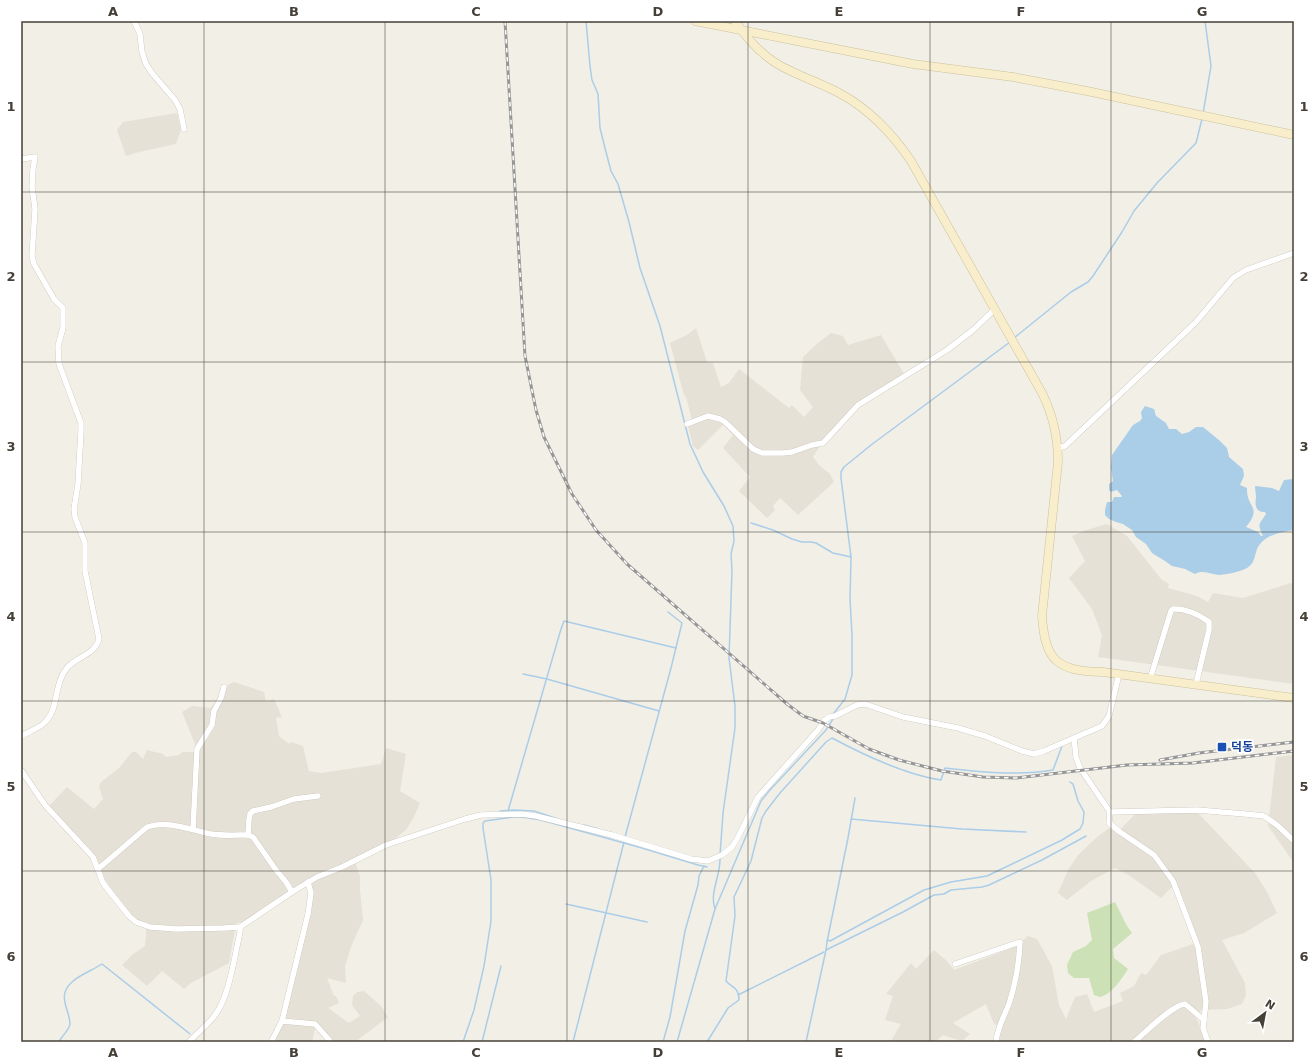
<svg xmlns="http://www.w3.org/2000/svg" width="1315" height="1063" font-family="'DejaVu Sans','Noto Sans KR',sans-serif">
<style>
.residential{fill:#e5e1d6}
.green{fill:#cce1b5}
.water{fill:#aacde8}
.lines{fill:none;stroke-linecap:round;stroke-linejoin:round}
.stream{stroke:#aacde8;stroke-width:1.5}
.minor-casing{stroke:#bfb9ae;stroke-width:6}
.secondary-casing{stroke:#ccc19c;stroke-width:9}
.minor{stroke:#fff;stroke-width:5.5}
.secondary{stroke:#f8eecb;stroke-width:8}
.rail-casing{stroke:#969696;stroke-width:3}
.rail{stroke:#fff;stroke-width:1.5;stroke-dasharray:4.5;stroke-linecap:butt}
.grid{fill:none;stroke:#443f37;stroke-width:1;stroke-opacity:0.55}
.transit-dot{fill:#1a4fb4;stroke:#fff;stroke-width:1.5}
.labels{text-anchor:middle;stroke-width:4;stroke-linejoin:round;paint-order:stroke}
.transit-label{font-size:12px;font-weight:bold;fill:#164399;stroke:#fff;text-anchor:start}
.neatline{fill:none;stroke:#443f37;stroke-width:1.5}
.grid-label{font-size:13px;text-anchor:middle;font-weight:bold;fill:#443f37}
</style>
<rect width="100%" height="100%" fill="#f2efe7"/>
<g class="residential">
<path d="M177 113 181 129 176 144 135 153 126 156 117 130 123 122Z"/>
<path d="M696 328 707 362 713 363 721 387 729 383 739 369 789 408 792 405 804 417 813 407 800 390 803 357 819 342 831 333 843 336 848 345 881 335 904 374 856 404 823 441 813 457 819 465 830 474 834 482 798 515 780 498 773 506 775 510 767 518 739 491 750 477 723 448 733 435 723 425 698 450 693 446 688 426 693 424 686 397 684 395 670 343 687 335Z"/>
<path d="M1107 524 1127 536 1162 580 1169 584 1168 588 1197 596 1208 602 1213 593 1243 598 1291 583 1294 584V684L1098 657 1102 635 1092 609 1069 578 1085 561 1072 536 1086 530Z"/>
<path d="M234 682 264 692 266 701 274 699 282 717 276 718 279 736 289 744 291 742 303 746 309 771 321 773 381 764 386 748 406 754 400 791 420 803 414 817 406 830 393 840 354 859 360 876V890L363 920 351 947 345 967 346 983 327 978 334 996H336L339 1003 328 1008 349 1023 360 1016 352 1005 353 996 357 992 364 991 381 1006 388 1017 355 1042H332L312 1021 315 1029 312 1042H273L287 1010 311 884 242 922 236 923 229 963 191 983 184 989 162 971 147 986 122 965 133 954 145 946 147 923 139 921 135 919 111 890 105 879 97 859 49 808 50 805 67 787 94 809 103 799 99 786 101 782 119 768 132 752H136L143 759 147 750 163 754 166 757 179 755 182 752H194L195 744 182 712 192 706 211 708 229 684Z"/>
<path d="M1294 755V863L1268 826 1276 757Z"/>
<path d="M1137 812 1198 813 1255 873 1267 892 1277 913 1244 933 1222 940 1245 983 1246 995 1242 1004 1227 1009 1202 1010 1195 1016 1202 1030 1205 1042H997L1001 1027 994 1024 986 1004 953 1023 970 1034 962 1041 943 1035 935 1042H893L892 1039 901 1024 885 1020 893 996 886 994 911 963 916 969 934 950 947 961 954 970 1017 946 1028 936 1037 939 1052 966 1059 1005 1066 1019 1075 997 1087 994 1094 1012 1123 1001 1120 993 1134 986 1141 973 1146 975 1161 955 1199 942 1176 883 1161 898 1130 876 1115 868 1091 881 1067 900 1058 893 1068 870 1078 855 1096 838 1109 828 1117 833Z"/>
</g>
<path class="green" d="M1115 902C1121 913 1124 923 1132 933L1113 949 1114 958 1128 969C1120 981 1113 993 1100 997L1094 995 1089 978H1074L1068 973 1067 965 1073 952 1086 946 1092 940 1087 913Z"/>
<path class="water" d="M1145 406 1154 409 1156 416 1166 423 1169 429H1176L1182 434 1189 432 1196 427H1203L1220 441 1227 448 1229 457 1243 469 1244 476 1240 485 1247 488C1246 508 1263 506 1246 527L1258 532 1261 536H1263C1257 523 1259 525 1266 514L1265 512C1255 512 1255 505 1256 497 1256 493 1255 490 1255 486L1272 488 1279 491 1284 480 1294 479V530C1280 532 1264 535 1257 549 1254 557 1255 563 1247 568 1239 572 1228 574 1220 575 1212 575 1203 569 1195 574L1185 569 1172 566 1165 561 1155 555 1152 553 1146 544 1136 537 1132 530 1123 524 1116 522 1109 519 1105 515V510L1107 502H1112L1114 497H1121L1122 496 1117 490 1111 492 1109 490V484L1113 481 1111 468 1112 455 1133 425 1140 421 1142 418 1141 412Z"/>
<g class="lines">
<g class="stream">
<path d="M586 21 590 66 592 80 598 94 600 128 606 152 611 171 618 184 629 222 640 268 660 326 690 444 703 472 724 506 733 526 734 541 731 554 732 571 729 658 735 706V728L723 813 720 855"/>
<path d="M1203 114 1211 66 1205 21"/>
<path d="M1014 338 1071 292 1088 282 1093 276 1122 232 1134 211 1157 183 1196 143 1202 119"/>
<path d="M751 523 773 530 792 539 802 542H811L816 543 833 553 851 557"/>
<path d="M523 674 547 679 659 711"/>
<path d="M834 713 845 699 852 675V635L850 599 851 557 841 478V472L844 467 871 445 1010 342"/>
<path d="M500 811 514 810 534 811 558 819"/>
<path d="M508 811 561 629 564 621 676 648"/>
<path d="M851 819 962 829 1026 832"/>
<path d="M584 825 598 829"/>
<path d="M625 837 671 668 682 623 668 612"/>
<path d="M566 904 647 922"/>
<path d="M715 909 761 801 769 791 826 730 833 719"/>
<path d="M827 940 830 941 924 890 951 882 987 876 1062 840 1080 829 1083 823 1084 812 1078 801 1073 784 1070 782"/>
<path d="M826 950 827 942 848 838 855 798"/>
<path d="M738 995 824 952"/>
<path d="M60 1042V1040C63 1035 69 1030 70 1024 70 1010 56 996 72 982 79 975 93 970 102 964L190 1034"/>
<path d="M463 1042 474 1010 484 966 491 921V880L483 828V823L485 821 513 817H522L541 820 642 848 698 865 707 867"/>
<path d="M482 1042 501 966"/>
<path d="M573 1042 624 842"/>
<path d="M663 1042 670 1017 685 931 698 885 699 876 704 866"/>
<path d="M677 1042 715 909C709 893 721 875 720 858"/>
<path d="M707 1042 728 1008 739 1000C739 987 732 988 726 981L735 916 734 897 751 861 762 818 766 811 780 793 826 742 832 738C864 755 906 775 941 780L945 768C980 772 1017 776 1053 770L1062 746"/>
<path d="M806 1042 826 950 903 912 934 895 944 894 951 890 982 887 989 885 1042 860 1086 836"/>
</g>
<g class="minor-casing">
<g id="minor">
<path d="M134 21 140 34 142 52 146 64 152 73 175 100 180 109 184 129"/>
<path d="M21 159 35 157 33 169 32 187 35 209 32 256 34 264 54 299 63 308V328L58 346 59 364 81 423V431L78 484 74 509 75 517 85 543V571L99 639C95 655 77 656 67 668 53 684 60 710 43 724 37 729 28 732 21 736"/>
<path d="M687 424 708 416 720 419 725 422 753 449 762 453H783L792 452 812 445 823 443 858 405 947 350 973 330 995 309"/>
<path d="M1058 448 1065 446 1196 322 1233 278 1246 270 1294 253"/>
<path d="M1150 679 1171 611 1173 609C1185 608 1200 615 1209 622V630L1196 684"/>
<path d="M1074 738 1076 757 1080 768 1110 812 1109 823 1120 832 1154 855 1173 881 1198 947 1206 1002 1203 1028 1208 1042"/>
<path d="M21 770 45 805 93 857 103 883 129 916 136 922 150 927 176 929 224 928 240 927 292 892 317 877 342 867 386 845 465 819 481 815 522 814 536 816 612 835 691 859 708 861 722 855 732 847 737 839 758 797 818 730 824 721 829 717 835 716 857 705 865 704 903 717 958 728 985 736 1022 751 1034 754 1044 751 1102 726 1109 716 1119 674"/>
<path d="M1110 812 1197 810 1245 814 1264 816 1277 825 1294 841"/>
<path d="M193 829 197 749 212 725 214 711 221 698 224 687"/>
<path d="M248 835 249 819 250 814 253 811 271 807 294 799 318 796"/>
<path d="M98 869 147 827C168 820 190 830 211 834 223 836 236 835 248 835L253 837 276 870 286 882 292 892"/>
<path d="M955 964 1020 942C1019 966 1016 982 1009 1004 1004 1016 997 1029 996 1042"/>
<path d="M282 1021 315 1024 331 1042"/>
<path d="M189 1042C197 1033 208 1025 215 1015 229 998 235 954 240 932V927"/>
<path d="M271 1042 282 1021 308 914 311 893 308 882"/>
<path d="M1134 1042C1145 1033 1172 1005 1185 1004L1204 1020"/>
</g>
</g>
<g class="secondary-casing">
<g id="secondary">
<path d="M695 21 913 64 1013 77 1087 91 1294 135"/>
<path d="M735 21C749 42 767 61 791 71 807 79 825 85 841 94 870 110 892 133 911 161L1042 393C1053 415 1058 437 1058 462L1042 616C1045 662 1058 671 1103 672L1294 698"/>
</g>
</g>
<use href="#minor" class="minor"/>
<use href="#secondary" class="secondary"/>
<g class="rail-casing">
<g id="rail">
<path d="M505 21 525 356 536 410 544 437 572 494 596 530 627 564 787 704 803 716 823 723 869 749 899 760 942 771 983 777 1016 778 1127 765 1193 763 1294 751"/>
<path d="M1160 760 1199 753 1294 742"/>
</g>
</g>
<use href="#rail" class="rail"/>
</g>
<path class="grid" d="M204 21V1042M385 21V1042M567 21V1042M748 21V1042M930 21V1042M1111 21V1042M21 192H1294M21 362H1294M21 532H1294M21 701H1294M21 871H1294"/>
<rect class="transit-dot" x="1217" y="742" width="10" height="10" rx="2"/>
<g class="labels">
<g class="transit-label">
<text x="1231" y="751">덕동</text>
</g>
</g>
<rect width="1315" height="1063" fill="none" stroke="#ffffff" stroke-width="44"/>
<g transform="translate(1265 1013) rotate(32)" stroke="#ffffff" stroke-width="3" paint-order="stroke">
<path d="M0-3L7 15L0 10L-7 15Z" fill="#443f37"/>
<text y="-6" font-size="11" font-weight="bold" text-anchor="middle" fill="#443f37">N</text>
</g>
<rect x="22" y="22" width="1271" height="1019" class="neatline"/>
<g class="grid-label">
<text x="113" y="16">A</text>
<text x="294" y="16">B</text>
<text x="476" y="16">C</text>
<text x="658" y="16">D</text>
<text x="839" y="16">E</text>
<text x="1021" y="16">F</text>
<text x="1202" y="16">G</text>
<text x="11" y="111">1</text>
<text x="1304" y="111">1</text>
<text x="11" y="281">2</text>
<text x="1304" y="281">2</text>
<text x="11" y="451">3</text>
<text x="1304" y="451">3</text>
<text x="11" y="621">4</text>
<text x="1304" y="621">4</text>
<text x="11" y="791">5</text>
<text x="1304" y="791">5</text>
<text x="11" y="961">6</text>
<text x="1304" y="961">6</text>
<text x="113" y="1057">A</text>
<text x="294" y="1057">B</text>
<text x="476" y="1057">C</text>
<text x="658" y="1057">D</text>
<text x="839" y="1057">E</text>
<text x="1021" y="1057">F</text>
<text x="1202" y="1057">G</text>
</g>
</svg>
